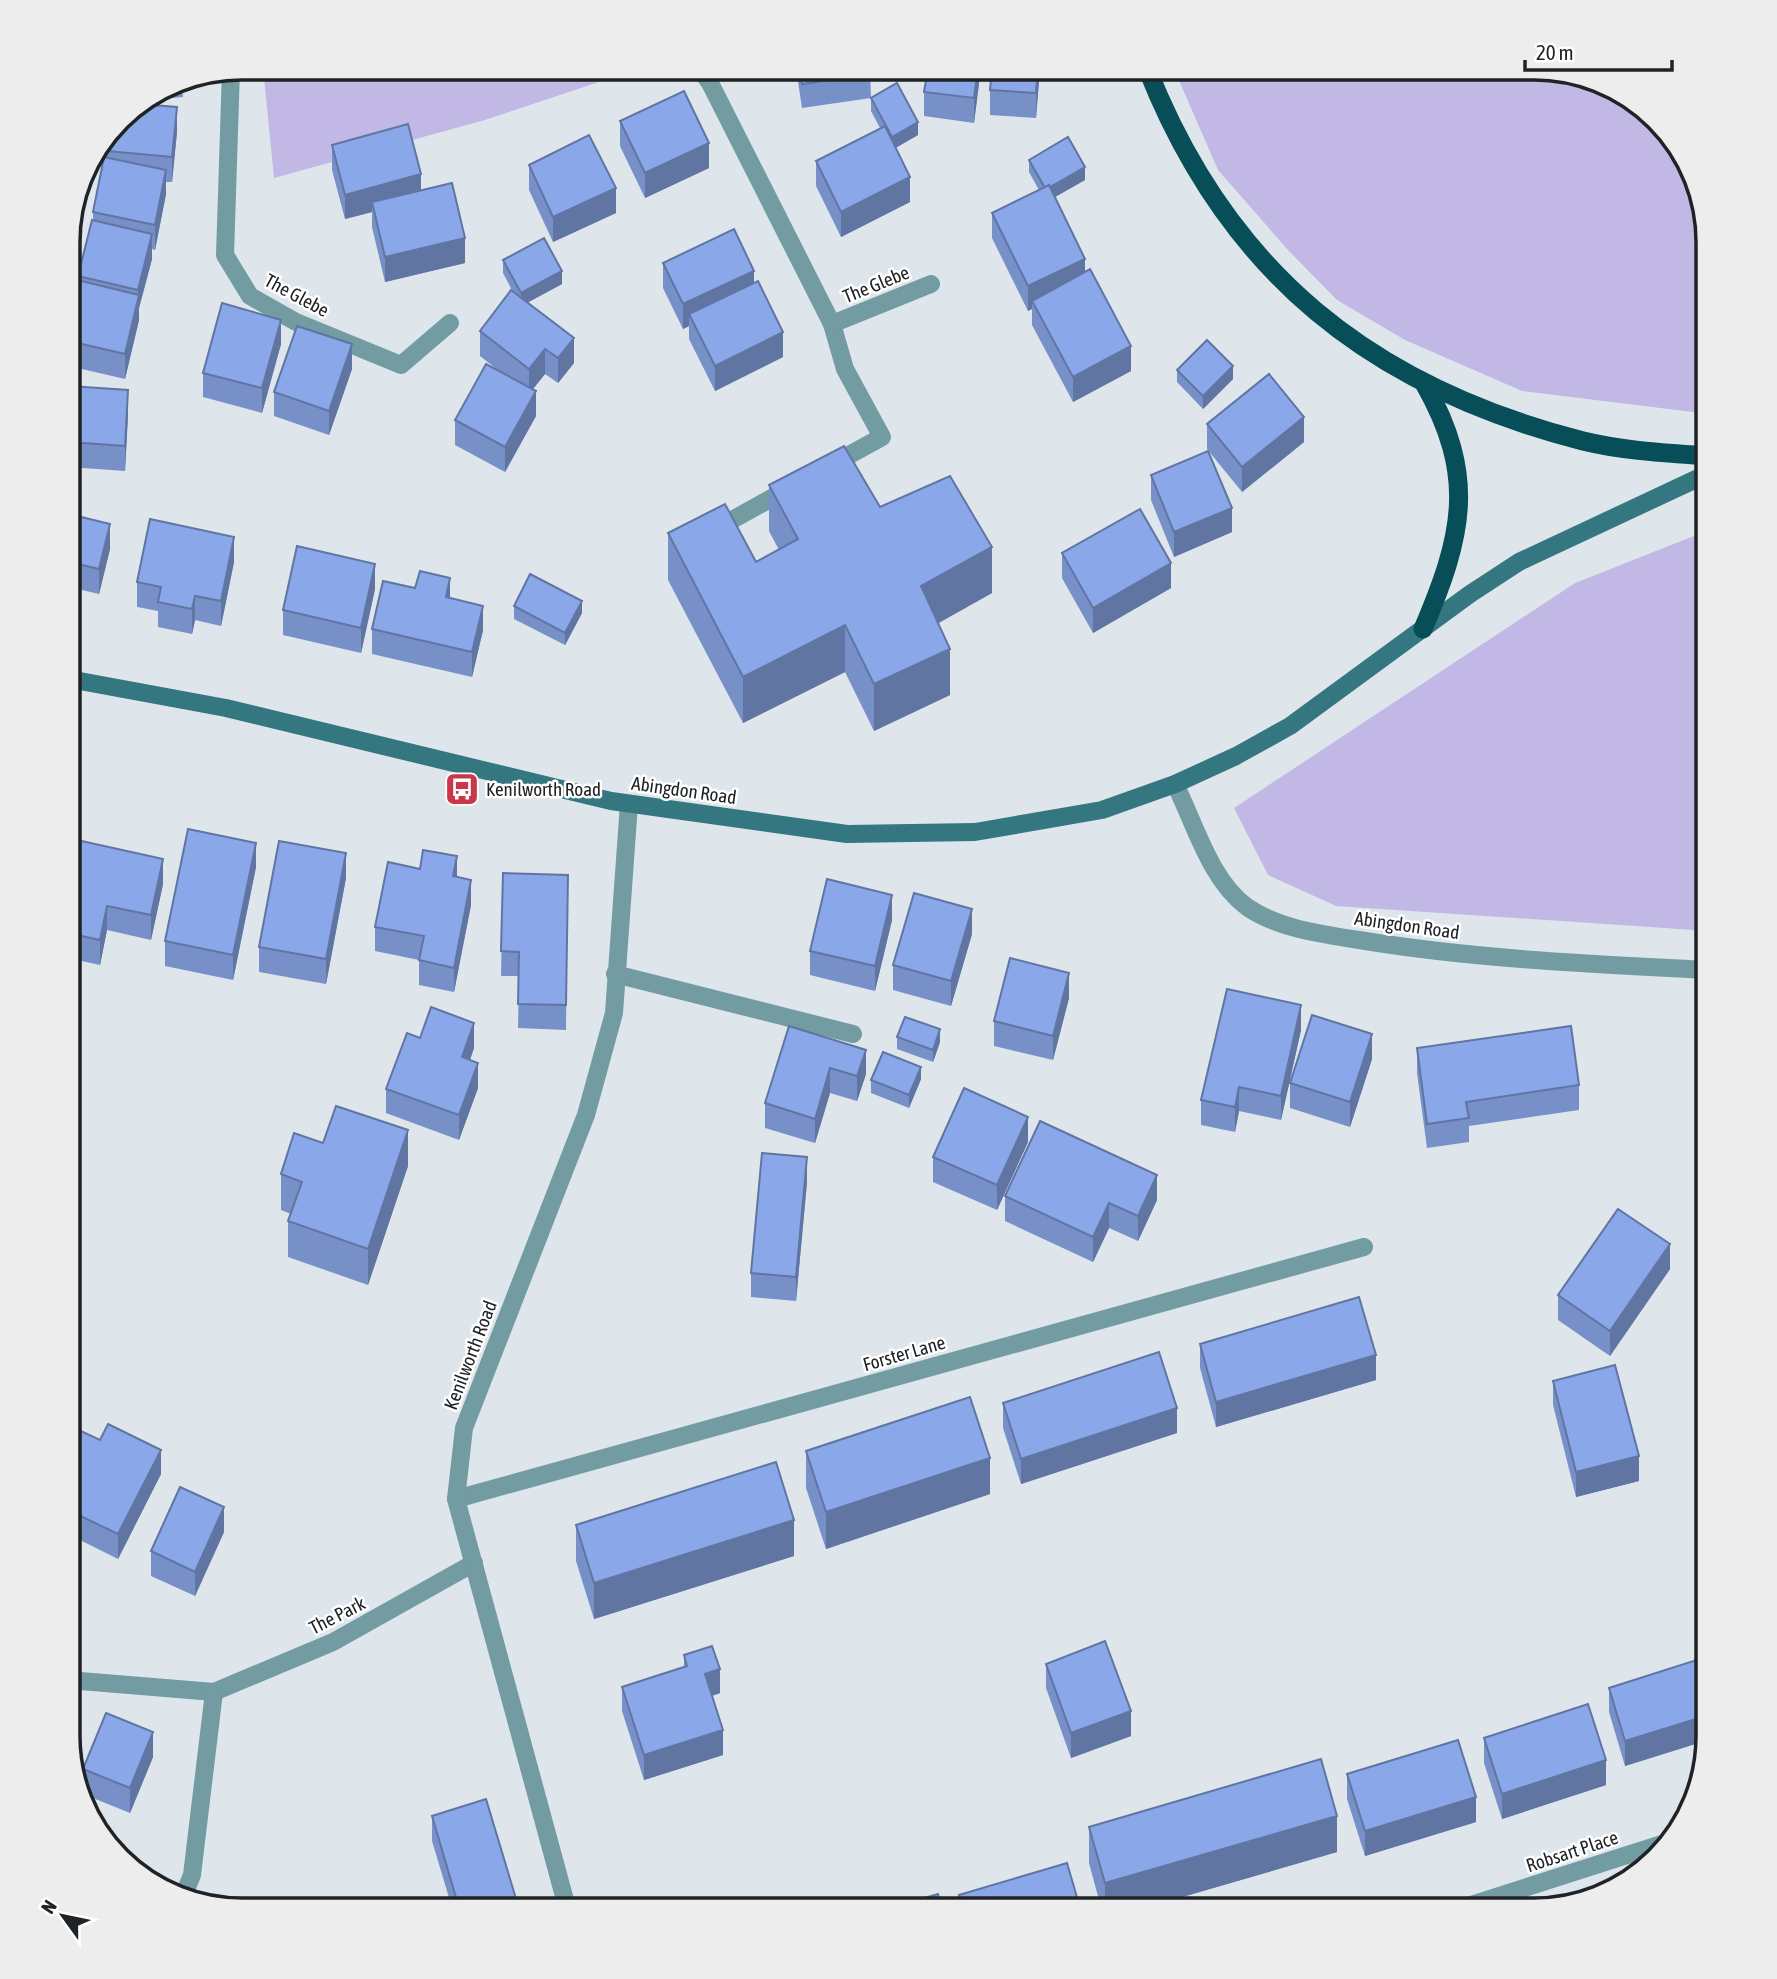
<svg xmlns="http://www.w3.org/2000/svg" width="1777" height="1979" font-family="'Asap Condensed',sans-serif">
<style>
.green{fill:#c2b8e6}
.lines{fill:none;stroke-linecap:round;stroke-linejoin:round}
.service{stroke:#729ba2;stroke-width:18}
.minor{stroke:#729ba2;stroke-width:18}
.secondary{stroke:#347781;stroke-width:18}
.trunk{stroke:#084e58;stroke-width:19}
.wall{fill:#7790c8}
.shaded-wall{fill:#6175a3}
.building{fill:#8aa7e9;stroke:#6175a3;stroke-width:2}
.labels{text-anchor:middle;stroke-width:5;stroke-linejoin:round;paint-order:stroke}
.street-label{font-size:19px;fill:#202325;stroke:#fff}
.poi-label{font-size:19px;fill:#202325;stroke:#fff;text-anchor:start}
.rim{fill:none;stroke:#202325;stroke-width:3.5}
</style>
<rect width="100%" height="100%" fill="#dee6ec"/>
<g class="green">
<path d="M263 68H637L638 69 485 120 274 178Z"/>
<path d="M1174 69H1546L1612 86 1673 136 1699 186 1709 242V414L1522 391 1405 340 1337 300 1287 249 1218 170Z"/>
<path d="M1709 530V931L1336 906 1268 875 1234 808 1575 583Z"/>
</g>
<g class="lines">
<g class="service">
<path d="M831 465 882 437 845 369 832 324"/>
<path d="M714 530 788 489"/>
<path d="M615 974 853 1034"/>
</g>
<g class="minor">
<path d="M699 68 710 83 832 324 931 284"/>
<path d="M231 70 225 255 250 296 296 322 401 365 450 323"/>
<path d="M1175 784C1195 824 1210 880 1247 907 1279 929 1322 934 1359 940 1474 959 1592 964 1709 970"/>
<path d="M456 1499 1364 1247"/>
<path d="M68 1680 214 1692 333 1642 474 1563"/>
<path d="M183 1897 192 1875 214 1692"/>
<path d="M568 1911 456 1499 464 1428 586 1115 614 1013 629 804"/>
<path d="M1452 1911 1668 1842"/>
</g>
<path class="secondary" d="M69 679 226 708 611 801 847 834 975 832 1102 810 1175 784 1236 756 1290 726 1470 594 1519 562 1709 473"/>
<g class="trunk">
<path d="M1147 68C1228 274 1372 387 1583 441 1624 451 1667 453 1709 456"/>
<path d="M1423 629C1463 535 1477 476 1424 383"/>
</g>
</g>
<g class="wall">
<path d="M796 68H870L871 98 918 135 895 148 910 202 841 237 816 186V161L880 128 871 111V98L802 108Z"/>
<path d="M928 68H981L974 123 924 116V92Z"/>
<path d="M992 68H1040L1036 118 990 115V90Z"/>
<path d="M182 80 183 97 146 100 176 81Z"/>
<path d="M620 121 709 168 645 198 620 146Z"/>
<path d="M177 132 172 182H166V194L155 250 152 249V259L139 308V320L125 379 69 366V278L78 280V276L93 220V212L107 157V151Z"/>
<path d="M332 145 421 191 465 263 385 282 372 227V212L345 219 332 170Z"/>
<path d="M1029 160 1085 180 1055 197 1085 272 1131 371 1073 402 1032 325V309L1028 311 992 238V213L1039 190 1029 172Z"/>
<path d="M529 165 616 213 553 242 529 190Z"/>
<path d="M503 260 562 284 527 303 574 363 558 383 545 374 533 389 536 416 505 472 455 445V420L499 371 480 356V331L513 292 503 273Z"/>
<path d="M663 263 754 282 783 357 715 391 689 339V326L683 329 663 288Z"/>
<path d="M281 344 262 413 203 397V373Z"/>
<path d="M352 369 329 435 274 416V392Z"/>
<path d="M1177 370 1233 379 1203 409 1177 382Z"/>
<path d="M69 386 128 415 125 471 69 467Z"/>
<path d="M1207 424 1304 442 1242 492 1207 449Z"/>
<path d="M1151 475 1232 532 1174 557 1151 500Z"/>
<path d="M769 485 880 507 992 593 938 623 950 695 874 731 845 672 743 723 668 580V533L756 562 779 550 769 531Z"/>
<path d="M69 514 110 549 99 594 78 589 73 608 69 607Z"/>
<path d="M1062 553 1171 588 1093 633 1062 578Z"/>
<path d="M234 562 221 626 195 620 192 634 158 627V611L137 607V582Z"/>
<path d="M375 589 361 653 283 635V610Z"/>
<path d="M450 598 483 630 472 677 372 654V629Z"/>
<path d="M514 606 582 613 565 645 514 619Z"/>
<path d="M68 838 163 884 151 940 107 930 100 965 68 958Z"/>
<path d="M256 867 233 980 165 966V941Z"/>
<path d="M503 873 568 875 566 1030 518 1028 519 976H501Z"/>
<path d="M457 877 471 905 454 992 419 985V960L375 951V927Z"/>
<path d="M346 878 326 984 259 972V947Z"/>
<path d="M892 920 875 991 810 975V951Z"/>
<path d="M972 934 951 1006 893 990V965Z"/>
<path d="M1069 998 1053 1060 994 1046V1021Z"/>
<path d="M1301 1030 1281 1120 1239 1111 1235 1132 1201 1125V1100Z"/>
<path d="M897 1037 940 1042 933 1062 897 1049Z"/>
<path d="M420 1038 474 1048 470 1060 478 1088 459 1140 386 1113V1089Z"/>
<path d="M1417 1048 1579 1085V1110L1469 1126V1142L1427 1148 1417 1073Z"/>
<path d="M866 1050V1074L857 1101 830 1093 815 1143 765 1128V1103Z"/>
<path d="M1372 1059 1350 1127 1290 1108V1083Z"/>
<path d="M921 1079 909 1108 871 1093V1080Z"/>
<path d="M1028 1142 997 1210 933 1182V1157Z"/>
<path d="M323 1143 408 1166 368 1285 288 1257V1221L291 1214 281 1210V1174Z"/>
<path d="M807 1182 796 1301 751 1297V1273Z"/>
<path d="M1709 1191V1259L1696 1254V1229Z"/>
<path d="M1005 1196 1157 1200 1138 1241 1109 1228 1093 1262 1005 1221Z"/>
<path d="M1670 1269 1610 1356 1558 1320V1295Z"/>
<path d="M1200 1344 1376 1380 1216 1427 1200 1368Z"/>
<path d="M1553 1381 1639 1481 1576 1497 1553 1405Z"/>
<path d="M1003 1403 1177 1433 1021 1484 1003 1428Z"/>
<path d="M68 1432 69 1456 161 1474 118 1559 68 1534Z"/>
<path d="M806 1451 990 1494 826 1549 806 1488Z"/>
<path d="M576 1525 794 1556 594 1619 576 1561Z"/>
<path d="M224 1532 195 1596 151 1576V1551Z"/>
<path d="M684 1655 720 1693 712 1696 723 1755 644 1780 622 1711V1687L684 1667Z"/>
<path d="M1046 1664 1131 1736 1071 1758 1046 1688Z"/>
<path d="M1609 1688 1709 1737 1708 1740 1625 1766 1609 1712Z"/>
<path d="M1484 1738 1606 1785 1502 1819 1484 1763Z"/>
<path d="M153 1757 130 1813 83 1794V1769Z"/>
<path d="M1347 1774 1476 1822 1365 1856 1347 1799Z"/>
<path d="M432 1816 517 1911H453L432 1841Z"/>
<path d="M1089 1827 1337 1852 1134 1911H1102L1089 1863Z"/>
<path d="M959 1895 1081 1911H959Z"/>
</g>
<g class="shaded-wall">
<path d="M978 68H981L974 123V98Z"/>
<path d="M1038 68H1040L1036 118V93Z"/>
<path d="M177 107V132L172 182V157Z"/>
<path d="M918 122V135L892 150V137Z"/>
<path d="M709 143V168L645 198V173Z"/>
<path d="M1085 167V180L1046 202V189Z"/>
<path d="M166 170V194L155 250V225Z"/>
<path d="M421 174V199L372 202V212L345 219V195Z"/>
<path d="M910 177V202L841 237V212Z"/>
<path d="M616 188V213L553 242V217Z"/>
<path d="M152 234V259L139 308V320L125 379V354L138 303V290Z"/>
<path d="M465 238V263L385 282V257Z"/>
<path d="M1085 259V284L1032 301V309L1028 311V286Z"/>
<path d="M562 271V284L521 306V293Z"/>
<path d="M754 271V296L689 314V326L683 329V304Z"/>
<path d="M281 320V344L262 413V388Z"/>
<path d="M783 332V357L715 391V366Z"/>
<path d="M574 338V363L558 383V358Z"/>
<path d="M352 344V369L329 435V411Z"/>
<path d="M1131 346V371L1073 402V377Z"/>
<path d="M545 349V374L529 394V369Z"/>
<path d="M1233 366V379L1203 409V396Z"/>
<path d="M128 390V415L125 471V446Z"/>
<path d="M536 391V416L505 472V447Z"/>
<path d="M1304 417V442L1242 492V467Z"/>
<path d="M1232 508V532L1174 557V532Z"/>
<path d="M110 524V549L99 594V569Z"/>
<path d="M234 537V562L221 626V601Z"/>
<path d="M992 547V593L921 633V586Z"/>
<path d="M1171 563V588L1093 633V608Z"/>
<path d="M78 564V589L73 608V584Z"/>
<path d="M375 564V589L361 653V628Z"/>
<path d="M450 578V603L446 597Z"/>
<path d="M195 596V620L192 634V609Z"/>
<path d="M582 601V613L565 645V633Z"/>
<path d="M483 606V630L472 677V652Z"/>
<path d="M845 625V672L743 723V677Z"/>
<path d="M950 649V695L874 731V684Z"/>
<path d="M256 843V867L233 980V955Z"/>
<path d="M346 853V878L326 984V959Z"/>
<path d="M457 856V881L453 876Z"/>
<path d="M163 859V884L151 940V915Z"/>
<path d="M471 880V905L454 992V968Z"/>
<path d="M892 895V920L875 991V966Z"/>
<path d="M107 906V930L100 965V940Z"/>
<path d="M972 909V934L951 1006V981Z"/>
<path d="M1069 973V998L1053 1060V1036Z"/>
<path d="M1301 1005V1030L1281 1120V1096Z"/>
<path d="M474 1023V1048L462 1082V1057Z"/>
<path d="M940 1029V1042L933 1062V1050Z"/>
<path d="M1372 1034V1059L1350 1127V1102Z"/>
<path d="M866 1050V1074L857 1101V1076Z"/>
<path d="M478 1063V1088L459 1140V1115Z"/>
<path d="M921 1067V1079L909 1108V1095Z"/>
<path d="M830 1068V1093L815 1143V1119Z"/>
<path d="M1239 1087V1111L1235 1132V1107Z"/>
<path d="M1028 1117V1142L997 1210V1185Z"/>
<path d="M408 1130V1166L368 1285V1249Z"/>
<path d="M807 1157V1182L796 1301V1277Z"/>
<path d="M1157 1175V1200L1138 1241V1216Z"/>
<path d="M1109 1203V1228L1093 1262V1237Z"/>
<path d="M1670 1244V1269L1610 1356V1331Z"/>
<path d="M1376 1355V1380L1216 1427V1402Z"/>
<path d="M1177 1408V1433L1021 1484V1459Z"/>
<path d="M161 1450V1474L118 1559V1534Z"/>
<path d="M1639 1456V1481L1576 1497V1472Z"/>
<path d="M990 1458V1494L826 1549V1512Z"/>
<path d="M224 1507V1532L195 1596V1572Z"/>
<path d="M794 1520V1556L594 1619V1583Z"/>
<path d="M720 1669V1693L705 1698V1674Z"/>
<path d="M1131 1711V1736L1071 1758V1733Z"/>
<path d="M1709 1715 1708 1740 1625 1766V1741Z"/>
<path d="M723 1730V1755L644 1780V1755Z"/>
<path d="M153 1732V1757L130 1813V1788Z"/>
<path d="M1606 1760V1785L1502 1819V1794Z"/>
<path d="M1476 1797V1822L1365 1856V1831Z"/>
<path d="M1337 1816V1852L1134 1911H1105V1883Z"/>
<path d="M517 1902V1911H487Z"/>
</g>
<g class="building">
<path d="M800 68H870L871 74 802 84Z"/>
<path d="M928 68H978L974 98 924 92Z"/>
<path d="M992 68H1038L1036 93 990 90Z"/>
<path d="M182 80 183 84 170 85 176 81Z"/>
<path d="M897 83 918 122 892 137 871 98Z"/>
<path d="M684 91 709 143 645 173 620 121Z"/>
<path d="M140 104 177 107 172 157 107 151 108 136 127 112Z"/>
<path d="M408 124 421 174 345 195 332 145Z"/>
<path d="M885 126 910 177 841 212 816 161Z"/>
<path d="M589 135 616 188 553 217 529 165Z"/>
<path d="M1068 137 1085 167 1050 187 1049 185 1045 188 1029 160Z"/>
<path d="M104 157 166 170 155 225 93 212Z"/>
<path d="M452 183 465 238 385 257 372 202Z"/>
<path d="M1049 185 1085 259 1028 286 992 213Z"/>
<path d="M92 220 152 234 138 290 78 276Z"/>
<path d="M734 229 754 271 683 304 663 263Z"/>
<path d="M544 238 562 271 521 293 503 260Z"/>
<path d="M1090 269 1131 346 1073 377 1032 301Z"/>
<path d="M69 278 139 295 125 354 69 341Z"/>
<path d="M758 281 783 332 715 366 689 314Z"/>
<path d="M511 290 574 338 558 358 545 349 529 369 480 331Z"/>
<path d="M222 303 281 320 262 388 203 373Z"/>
<path d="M297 326 352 344 329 411 274 392Z"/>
<path d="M1207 340 1233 366 1203 396 1177 370Z"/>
<path d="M486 364 536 391 505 447 455 420Z"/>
<path d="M1269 374 1304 417 1242 467 1207 424Z"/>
<path d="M69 386 128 390 125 446 69 442Z"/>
<path d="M844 446 880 507 950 476 992 547 921 586 950 649 874 684 845 625 743 677 668 533 725 504 756 562 798 539 769 485Z"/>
<path d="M1208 451 1232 508 1174 532 1151 475Z"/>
<path d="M1140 509 1171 563 1093 608 1062 553Z"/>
<path d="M69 514 110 524 99 569 78 564 73 584 69 582Z"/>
<path d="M150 519 234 537 221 601 195 596 192 609 158 602 161 587 137 582Z"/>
<path d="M297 546 375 564 361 628 283 610Z"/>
<path d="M420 571 450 578 446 597 483 606 472 652 372 629 383 581 415 588Z"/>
<path d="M530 574 582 601 565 633 514 606Z"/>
<path d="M188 829 256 843 233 955 165 941Z"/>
<path d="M68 838 163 859 151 915 107 906 100 940 68 933Z"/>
<path d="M279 841 346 853 326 959 259 947Z"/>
<path d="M423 850 457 856 453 876 471 880 454 968 419 960 424 936 375 927 388 862 420 869Z"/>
<path d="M503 873 568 875 566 1005 518 1004 519 952 501 951Z"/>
<path d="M827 879 892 895 875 966 810 951Z"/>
<path d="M914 893 972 909 951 981 893 965Z"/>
<path d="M1010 958 1069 973 1053 1036 994 1021Z"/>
<path d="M1227 989 1301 1005 1281 1096 1239 1087 1235 1107 1201 1100Z"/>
<path d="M431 1007 474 1023 462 1057 478 1063 459 1115 386 1089 407 1033 420 1038Z"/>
<path d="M1312 1015 1372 1034 1350 1102 1290 1083Z"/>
<path d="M905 1017 940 1029 933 1050 897 1037Z"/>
<path d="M789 1026 866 1050 857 1076 830 1068 815 1119 765 1103Z"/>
<path d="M1571 1026 1579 1085 1466 1102 1469 1118 1427 1124 1417 1048Z"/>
<path d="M883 1052 921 1067 909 1095 871 1080Z"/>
<path d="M964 1088 1028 1117 997 1185 933 1157Z"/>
<path d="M336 1106 408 1130 368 1249 288 1221 302 1182 281 1174 294 1133 323 1143Z"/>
<path d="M1040 1121 1157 1175 1138 1216 1109 1203 1093 1237 1005 1196Z"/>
<path d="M762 1153 807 1157 796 1277 751 1273Z"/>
<path d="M1709 1191V1234L1696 1229Z"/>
<path d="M1618 1209 1670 1244 1610 1331 1558 1295Z"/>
<path d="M1359 1297 1376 1355 1216 1402 1200 1344Z"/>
<path d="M1159 1352 1177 1408 1021 1459 1003 1403Z"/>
<path d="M1615 1365 1639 1456 1576 1472 1553 1381Z"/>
<path d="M970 1397 990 1458 826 1512 806 1451Z"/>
<path d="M108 1424 161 1450 118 1534 68 1510V1488L74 1477 68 1474V1457L81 1431 100 1440Z"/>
<path d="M776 1462 794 1520 594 1583 576 1525Z"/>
<path d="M180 1487 224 1507 195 1572 151 1551Z"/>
<path d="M1105 1641 1131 1711 1071 1733 1046 1664Z"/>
<path d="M712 1646 720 1669 705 1674 723 1730 644 1755 622 1687 687 1666 684 1655Z"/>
<path d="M1709 1656V1715L1625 1741 1609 1688Z"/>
<path d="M1588 1704 1606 1760 1502 1794 1484 1738Z"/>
<path d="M106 1713 153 1732 130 1788 83 1769Z"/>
<path d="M1458 1740 1476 1797 1365 1831 1347 1774Z"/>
<path d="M1321 1759 1337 1816 1105 1883 1089 1827Z"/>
<path d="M486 1799 517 1902 487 1911H460L432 1816Z"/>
<path d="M1067 1863 1081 1911H964L959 1895Z"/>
<path d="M938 1894 943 1911H880Z"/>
</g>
<defs>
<g id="bus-square" transform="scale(1.75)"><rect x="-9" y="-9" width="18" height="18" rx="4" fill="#c83849" stroke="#fff"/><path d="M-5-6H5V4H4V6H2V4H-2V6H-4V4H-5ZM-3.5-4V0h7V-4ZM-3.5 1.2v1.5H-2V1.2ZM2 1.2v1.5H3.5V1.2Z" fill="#fff"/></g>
</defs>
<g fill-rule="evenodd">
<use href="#bus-square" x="462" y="789"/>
</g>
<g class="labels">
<g class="street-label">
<text transform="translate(876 284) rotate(-22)" y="7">The Glebe</text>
<text transform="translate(297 295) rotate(28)" y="7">The Glebe</text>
<text transform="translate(684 790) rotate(8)" y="7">Abingdon Road</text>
<text transform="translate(1407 925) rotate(8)" y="7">Abingdon Road</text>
<text transform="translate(904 1353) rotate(-16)" y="7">Forster Lane</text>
<text transform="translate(470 1355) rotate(-69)" y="7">Kenilworth Road</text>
<text transform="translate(337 1615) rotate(-27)" y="7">The Park</text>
<text transform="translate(1572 1851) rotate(-18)" y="7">Robsart Place</text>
</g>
<g class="poi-label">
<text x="486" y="796">Kenilworth Road</text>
</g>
</g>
<path d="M0 0H1777V1979H0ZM242 80H1534A162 162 0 0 1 1696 242V1736A162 162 0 0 1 1534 1898H242A162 162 0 0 1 80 1736V242A162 162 0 0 1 242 80Z" fill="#ededee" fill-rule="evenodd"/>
<path class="rim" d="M242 80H1534A162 162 0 0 1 1696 242V1736A162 162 0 0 1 1534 1898H242A162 162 0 0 1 80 1736V242A162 162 0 0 1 242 80Z"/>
<g transform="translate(63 1916) rotate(303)" stroke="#ffffff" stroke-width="5" paint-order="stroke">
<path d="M0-5L12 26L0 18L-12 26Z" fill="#202325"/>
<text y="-10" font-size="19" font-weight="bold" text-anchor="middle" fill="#202325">N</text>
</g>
<path d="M1525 60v10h147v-10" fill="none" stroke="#202325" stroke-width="3.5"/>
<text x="1536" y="60" font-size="21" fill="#202325" stroke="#ffffff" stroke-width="5" paint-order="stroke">20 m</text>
</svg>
